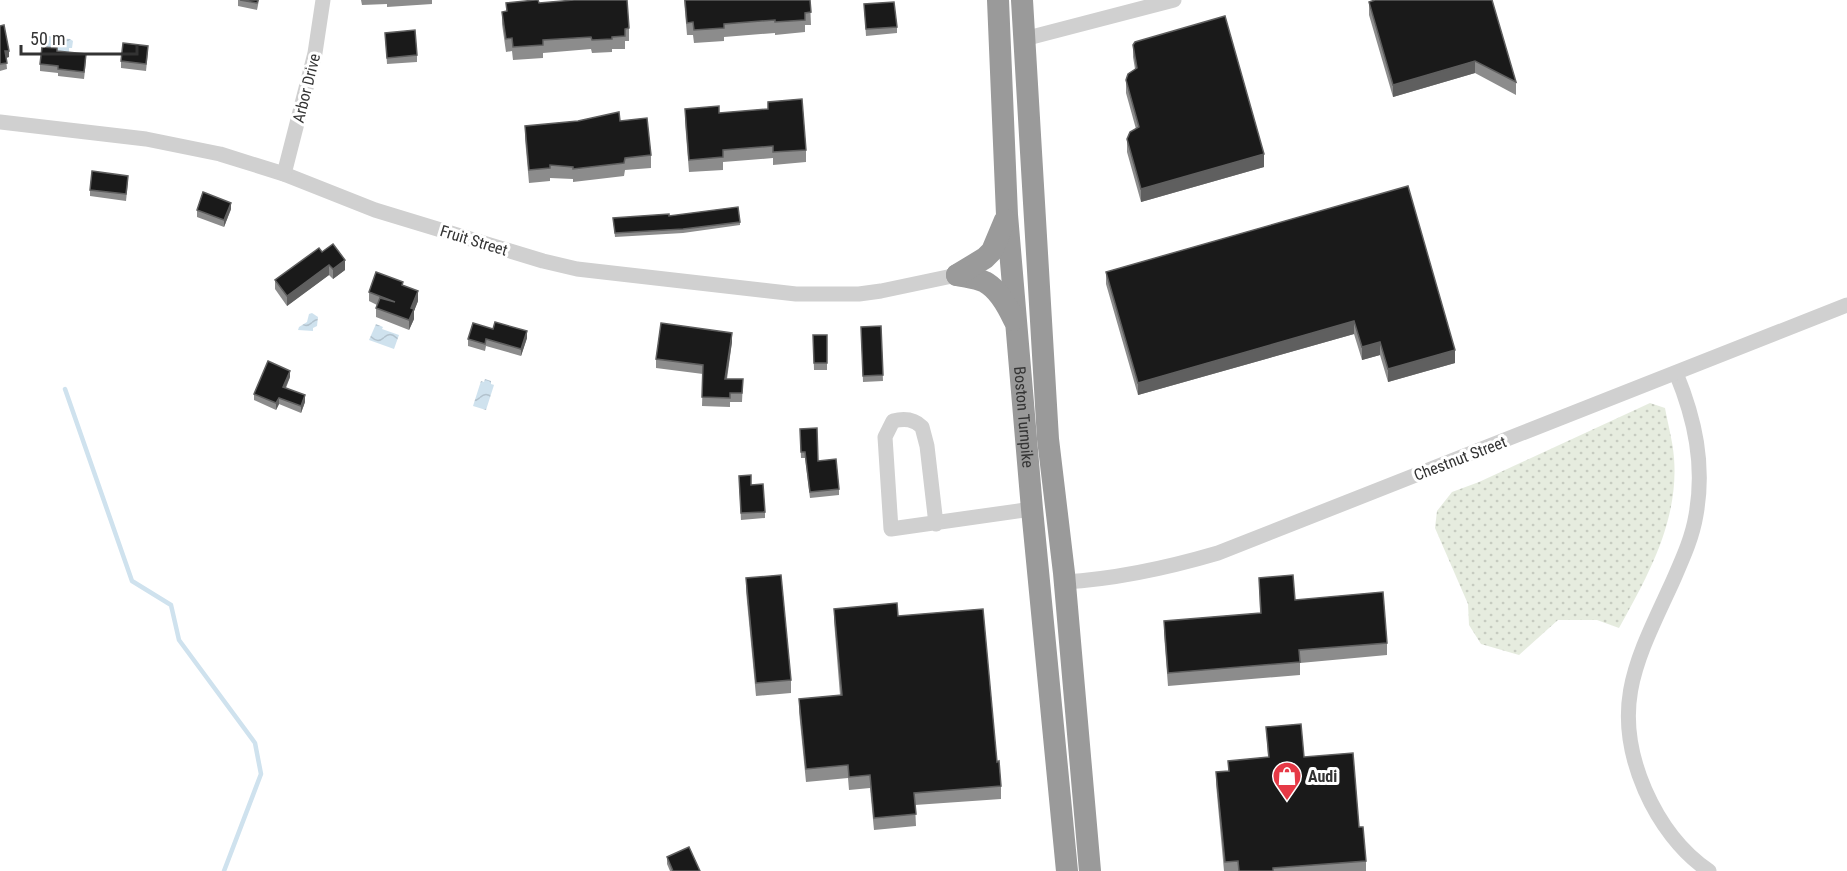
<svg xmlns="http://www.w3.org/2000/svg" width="1847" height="871" font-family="'Roboto Condensed',sans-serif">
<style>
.grass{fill:url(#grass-dots)}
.water{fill:url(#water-waves)}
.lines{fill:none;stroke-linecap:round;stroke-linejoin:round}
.stream{stroke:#cfe2ee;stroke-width:4.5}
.minor{stroke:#d0d0d0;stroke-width:15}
.highway{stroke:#9a9a9a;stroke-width:22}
.wall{fill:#8c8c8c}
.shaded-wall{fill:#5f5f5f}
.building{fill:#1a1a1a;stroke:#5f5f5f;stroke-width:1.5}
.labels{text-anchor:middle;stroke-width:6;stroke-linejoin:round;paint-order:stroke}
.street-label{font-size:16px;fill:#333;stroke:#fff}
.poi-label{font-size:16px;font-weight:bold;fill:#333;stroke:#fff;text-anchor:start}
</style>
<defs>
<pattern id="grass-dots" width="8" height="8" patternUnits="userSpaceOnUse" patternTransform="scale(1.5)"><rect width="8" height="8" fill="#e6ecdf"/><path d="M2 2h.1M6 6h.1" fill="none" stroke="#c6cbc0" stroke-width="1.8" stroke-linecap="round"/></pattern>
<pattern id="water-waves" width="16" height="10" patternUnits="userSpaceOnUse" patternTransform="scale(1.5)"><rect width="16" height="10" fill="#cfe2ee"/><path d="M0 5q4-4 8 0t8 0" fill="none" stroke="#b2c2cd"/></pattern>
</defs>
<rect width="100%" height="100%" fill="#fff"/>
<path class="grass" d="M1650 403 1665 408C1668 425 1673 442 1674 458 1679 520 1648 576 1619 628L1597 620H1558L1519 655 1481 644 1469 625 1468 604 1435 528 1437 511 1452 492 1479 482Z"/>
<g class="water">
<path d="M46 36 70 39 73 41 72 48H69V52L45 49Z"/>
<path d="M312 313 318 317 317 326 313 328V331L298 330 299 327 307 322 309 314Z"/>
<path d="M376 324 383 327 382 329 399 335 394 349 369 340Z"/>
<path d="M485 379 491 381V384L494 385 486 410 473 406 481 381 484 382Z"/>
</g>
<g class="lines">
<path class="stream" d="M65 389 132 581 171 605 179 640 255 743 261 774 224 871"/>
<g class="minor">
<path d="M1024 39 1174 0"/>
<path d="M0 122 146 139 220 154 284 174 375 210 543 261 577 269 796 294H859L881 291 957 275"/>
<path d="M284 174 315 53 323 0"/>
<path d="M1676 373C1695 419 1705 465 1696 515 1692 539 1682 560 1672 583 1637 659 1609 707 1645 790 1659 822 1681 852 1709 871"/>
<path d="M936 524 927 446 922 427C914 419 905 418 893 421L885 437 891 529 1032 509"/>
<path d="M1064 582C1117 579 1167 568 1218 553L1847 305"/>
</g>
<g class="highway">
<path id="s1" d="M998 0 1007 215 1032 509 1067 871"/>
<path d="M1022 0 1048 439 1064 573 1090 871"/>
<path d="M957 275C966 277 977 278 985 282 998 289 1008 307 1014 320"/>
<path d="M957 275 985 258 992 251 1005 220"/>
</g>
</g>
<g class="wall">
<path d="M238 0H259L257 10 238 6Z"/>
<path d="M361 0H432V4L387 7V4L362 5Z"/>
<path d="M684 0H810L811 25H805V32L775 35V33L724 37V41L694 43 693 35H687Z"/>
<path d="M1369 2 1516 82V95L1475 73 1393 97 1369 15Z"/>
<path d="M506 3H539L629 28V41H625V49H612V52L592 53 591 49 543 53V58L513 60 512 51 506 52 502 24V12L506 11Z"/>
<path d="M864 4 897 27V33L866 36Z"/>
<path d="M0 26 9 57 6 58 7 69 0 71Z"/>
<path d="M385 33 417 55V62L387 64Z"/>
<path d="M1133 45 1264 167 1141 202 1127 152V139L1136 129 1126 93V80L1135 69 1133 57Z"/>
<path d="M57 51 86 61 84 79 58 76V73L40 71V64Z"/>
<path d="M148 52 146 71 121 68V61Z"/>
<path d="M768 102 806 150V162L773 165V158L723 162V170L689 172 685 122V109L719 113 768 109Z"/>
<path d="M620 121 651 155V168L625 170 624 176 573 182V179L550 178V181L529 183 525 139V126Z"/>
<path d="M128 182 126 201 90 196V190Z"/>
<path d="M1408 186 1455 363 1388 382 1380 355 1362 360 1354 334 1138 395 1106 284V272Z"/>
<path d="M231 209 224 227 197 217V210Z"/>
<path d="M669 216 740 222V225L683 233 615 237 613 218Z"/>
<path d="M322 252 345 270 333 279 329 275 287 306 275 289V280Z"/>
<path d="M403 285 418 301 414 311V319L409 330 376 317V308L377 305 369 301V292Z"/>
<path d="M881 326 883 381 863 382 861 327Z"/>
<path d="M813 335H827V370H814Z"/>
<path d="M527 338 521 356 486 346 485 351 468 346V339Z"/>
<path d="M732 342 727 379H743L742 402H730V407L702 406 703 374 656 368V359Z"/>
<path d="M290 377 286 388 305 402 301 413 279 404 276 410 254 400V394Z"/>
<path d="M800 429 818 461 839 489V495L810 498 805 458H801Z"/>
<path d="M739 482 751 485 765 512V518L741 520Z"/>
<path d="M746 578 791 680V693L756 696 746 591Z"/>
<path d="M1259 578 1295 600 1387 643V655L1300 663V675L1168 686 1164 634V621L1260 613Z"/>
<path d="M834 609 898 616 997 762 1001 786V799L915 805 916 826 874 830 870 788 849 790 848 778 806 782 799 712V699L840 695 834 621Z"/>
<path d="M1266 727 1304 757 1359 827 1366 861V871H1224L1216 784V772L1228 771V761L1268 757Z"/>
<path d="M667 857 700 871H670L667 864Z"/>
</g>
<g class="shaded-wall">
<path d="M5 51H9V57L5 58Z"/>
<path d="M1475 61V73L1393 97V85Z"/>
<path d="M1264 154V167L1141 202V189Z"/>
<path d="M231 203V209L224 227V220Z"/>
<path d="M345 260V270L333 279V269Z"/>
<path d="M329 265V275L287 306V296Z"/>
<path d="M418 291V301L414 311V319L409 330V320L411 308Z"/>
<path d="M1354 321V334L1138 395V383Z"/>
<path d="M527 331V338L521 356V349Z"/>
<path d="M732 333V342L725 388V379Z"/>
<path d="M1380 342V355L1362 360V347Z"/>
<path d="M1455 350V363L1388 382V369Z"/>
<path d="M290 371V377L283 393V387Z"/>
<path d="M305 395V402L301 413V406Z"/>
<path d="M279 398V404L276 410V403Z"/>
</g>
<g class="building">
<path d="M240 0H258L257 3Z"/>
<path d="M535 0H538L539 3 574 0H627L629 28 625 29V36L612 37V39L592 40 591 37 543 40V45L513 47 512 38 506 39 502 12 507 11 506 3Z"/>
<path d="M685 0H810L811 12 805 13V20L775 22V20L724 24V28L694 30 693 22 687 23Z"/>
<path d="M1375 0H1492L1516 82 1475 61 1393 85 1369 2Z"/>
<path d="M894 2 897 27 866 29 864 4Z"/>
<path d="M1225 16 1264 154 1141 189 1127 139 1130 132 1139 127 1126 80 1128 74 1137 68 1133 45 1135 42Z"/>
<path d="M4 25 9 51H5L7 63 0 64V26Z"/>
<path d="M415 30 417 55 387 58 385 33Z"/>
<path d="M123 43 148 46 146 64 121 61Z"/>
<path d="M42 47 57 48V51L86 54 84 72 58 69V66L40 64Z"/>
<path d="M802 99 806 150 773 152V146L723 150V157L689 160 685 109 719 106V113L768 109V102Z"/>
<path d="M619 112 620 121 647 118 651 155 625 158 624 163 573 169V167L550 165V168L529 170 525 126 578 121Z"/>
<path d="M92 171 128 176 126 194 90 190Z"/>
<path d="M1408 186 1455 350 1388 369 1380 342 1362 347 1354 321 1138 383 1106 272Z"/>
<path d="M203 192 231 203 224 220 197 210Z"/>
<path d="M738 207 740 222 683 229 615 233 613 218 669 214V216Z"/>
<path d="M333 244 345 260 333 269 329 265 287 296 275 280 319 248 322 252Z"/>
<path d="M376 272 403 282 402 285 418 291 411 308 414 309 409 320 376 308 380 298 395 302 369 292Z"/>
<path d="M495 322 527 331 521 349 486 339 485 344 468 339 473 323 493 329Z"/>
<path d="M661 323 732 333 725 379H743L742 393H730V398L702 397 703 365 656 359Z"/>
<path d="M881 326 883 375 863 376 861 327Z"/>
<path d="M813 335H827V363H814Z"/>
<path d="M268 361 290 371 283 387 305 395 301 406 279 398 276 403 254 394Z"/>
<path d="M817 428 818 461 836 459 839 489 810 492 805 452H801L800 429Z"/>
<path d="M751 475V485L763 484 765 512 741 513 739 476Z"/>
<path d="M781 575 791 680 756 683 746 578Z"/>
<path d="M1293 575 1295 600 1383 592 1387 643 1299 650 1300 662 1168 673 1164 621 1261 613 1259 578Z"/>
<path d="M897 603 898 616 983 609 997 762 999 761 1001 786 914 793 916 814 874 818 870 775 849 777 848 765 806 769 799 699 842 695 834 609Z"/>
<path d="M1301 724 1304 757 1353 753 1359 827H1363L1366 861 1273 868V871H1239L1238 861 1225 862 1216 772 1229 771 1228 761 1269 757 1266 727Z"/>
<path d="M689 847 700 871H673L667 857Z"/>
</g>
<defs>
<g id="shop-pin" transform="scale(1.5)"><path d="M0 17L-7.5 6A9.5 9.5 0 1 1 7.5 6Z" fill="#e63946" stroke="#fff"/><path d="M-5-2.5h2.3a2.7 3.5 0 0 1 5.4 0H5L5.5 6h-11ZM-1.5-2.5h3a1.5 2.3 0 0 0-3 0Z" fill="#fff"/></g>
</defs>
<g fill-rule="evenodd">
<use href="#shop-pin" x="1287" y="776"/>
</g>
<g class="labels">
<g class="street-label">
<text transform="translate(306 88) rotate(-76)" y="6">Arbor Drive</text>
<text transform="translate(474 240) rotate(17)" y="6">Fruit Street</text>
<text dy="6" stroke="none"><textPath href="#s1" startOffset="418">Boston Turnpike</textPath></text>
<text transform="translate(1460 458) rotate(-21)" y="6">Chestnut Street</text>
</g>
<g class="poi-label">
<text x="1308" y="782">Audi</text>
</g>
</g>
<path d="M21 45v9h116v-9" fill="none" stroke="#333333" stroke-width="3"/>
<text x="30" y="45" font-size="18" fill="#333333" stroke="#ffffff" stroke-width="4.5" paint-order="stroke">50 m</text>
</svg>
